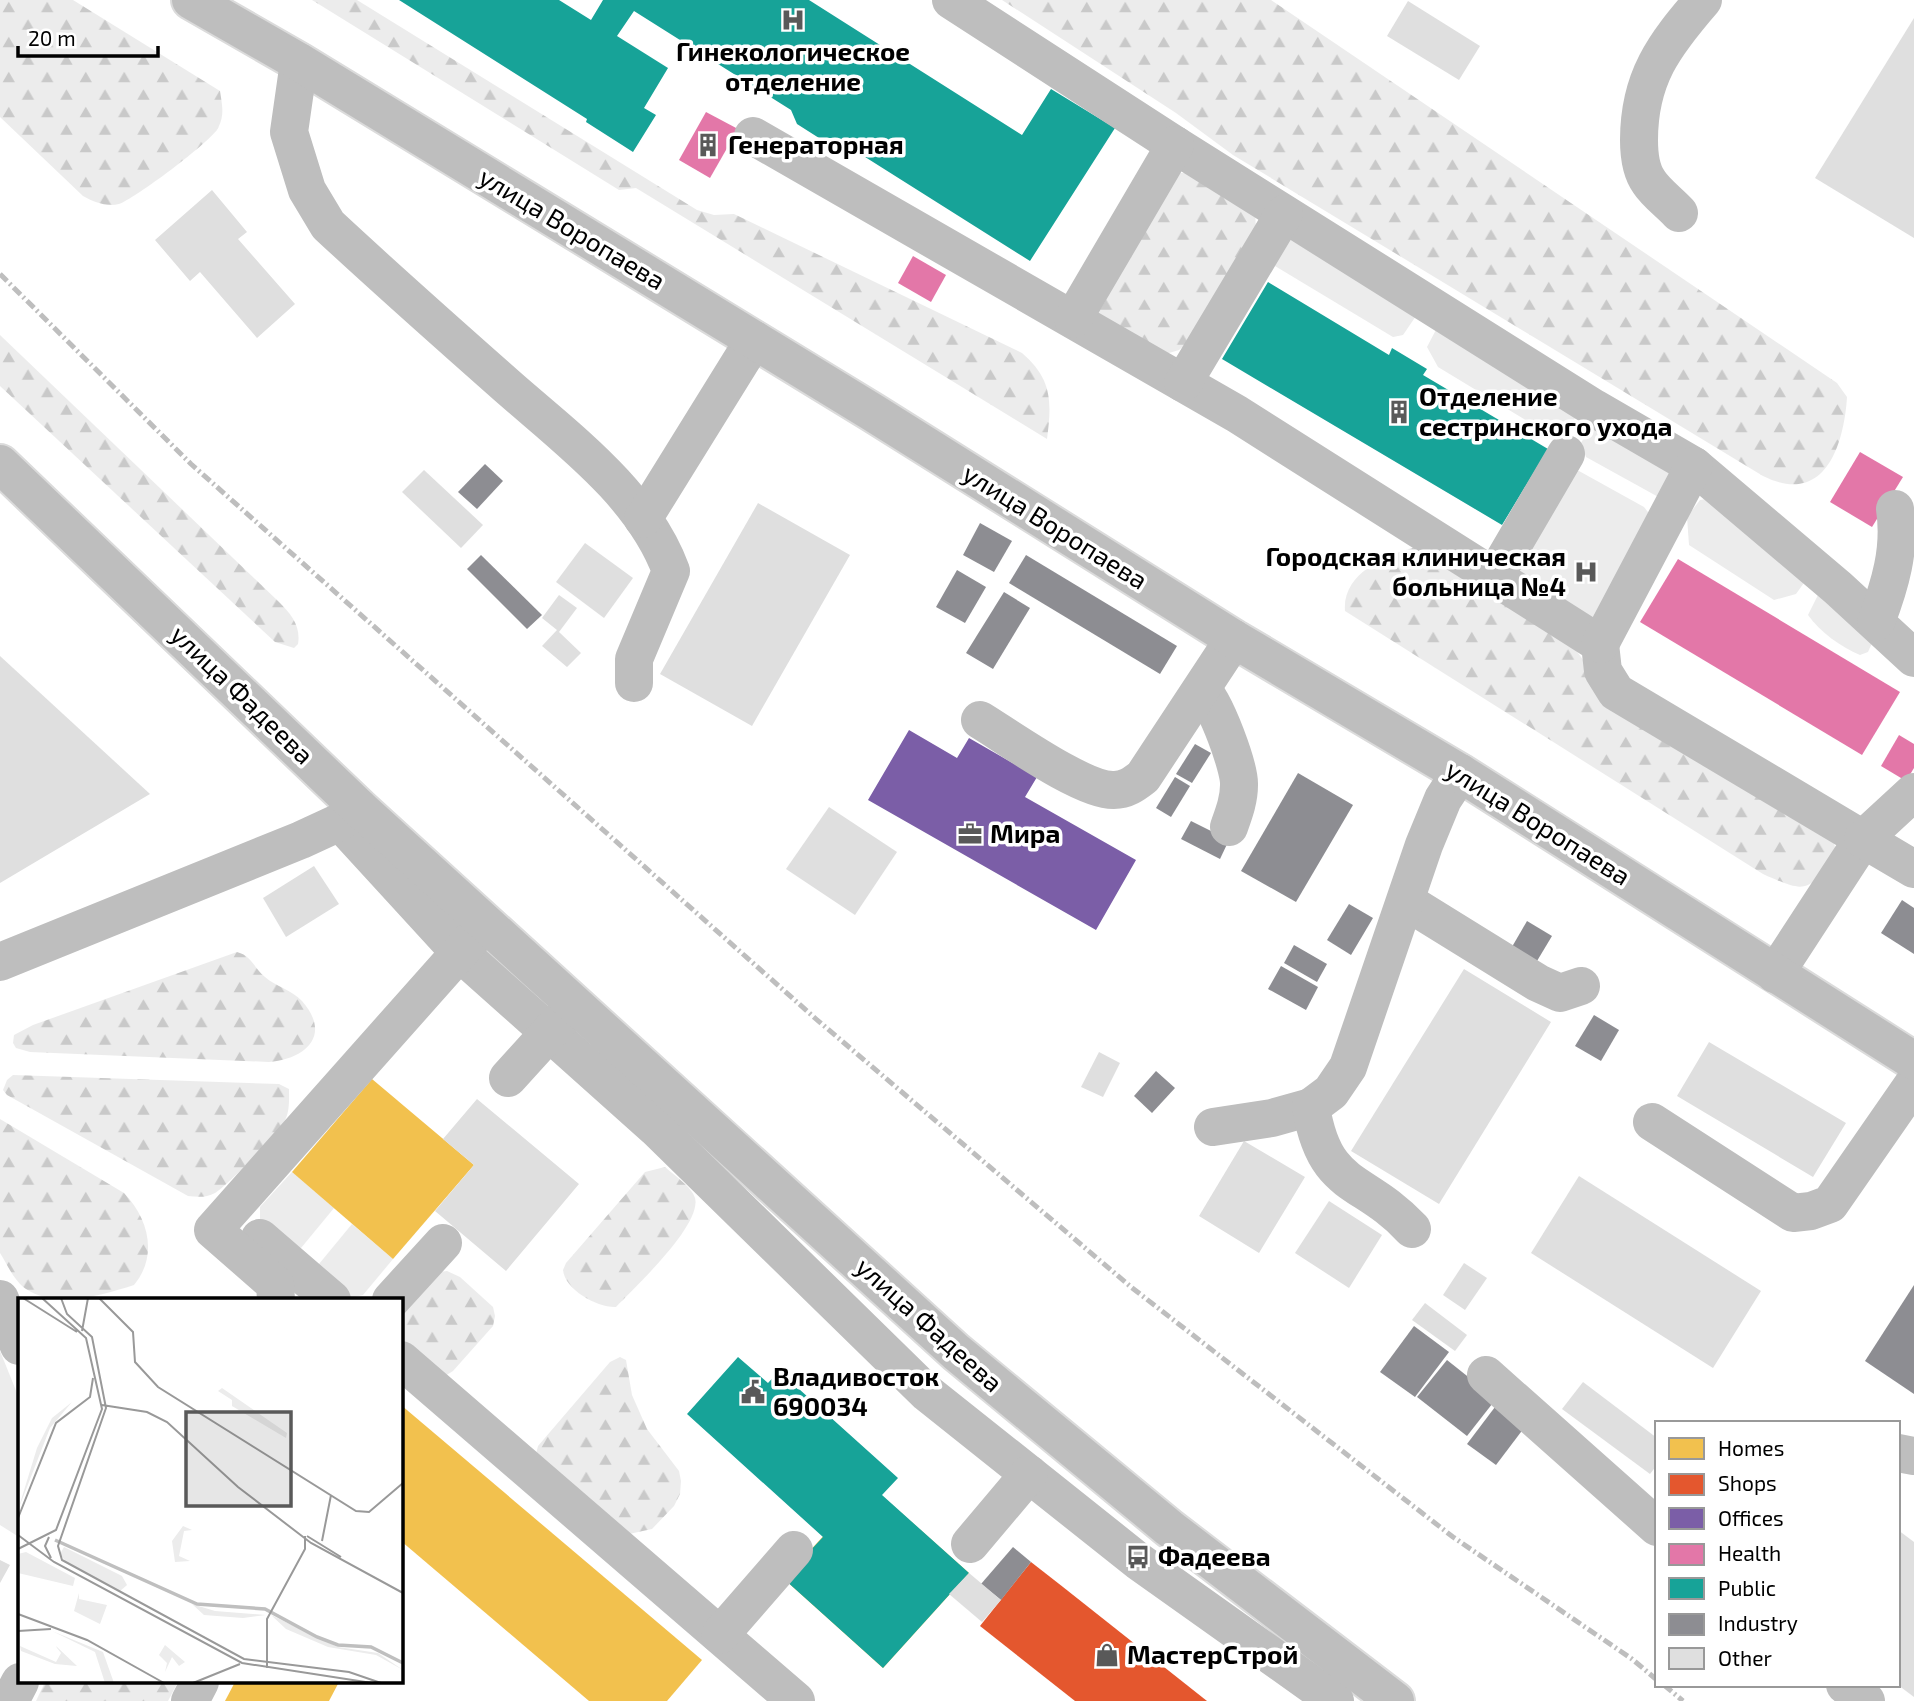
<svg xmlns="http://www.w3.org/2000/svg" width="1914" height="1701" font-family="'Exo 2',sans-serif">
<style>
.grass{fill:#ececec}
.forest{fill:url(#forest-firs)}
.homes{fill:#f2c14e}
.shops{fill:#e4572e}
.offices{fill:#7b5ea7}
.health{fill:#e377a8}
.public{fill:#17a398}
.industry{fill:#8d8d92}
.building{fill:#dfdfdf}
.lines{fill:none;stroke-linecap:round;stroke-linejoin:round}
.major-casing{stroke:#dbdbdb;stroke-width:42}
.minor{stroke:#bebebe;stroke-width:38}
.major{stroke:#bebebe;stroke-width:38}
.rail{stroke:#bebebe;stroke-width:5;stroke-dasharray:10 3.5 2 3.5;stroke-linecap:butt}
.labels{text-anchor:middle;stroke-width:7;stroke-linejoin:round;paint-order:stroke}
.poi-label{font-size:26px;font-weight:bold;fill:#000;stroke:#fff;text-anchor:start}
.street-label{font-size:26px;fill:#000;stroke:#fff}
.inset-river{fill:none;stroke:#bfbfbf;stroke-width:3.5}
.inset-road{fill:none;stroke:#999;stroke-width:2}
.view{fill:#595959;fill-opacity:0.15;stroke:#595959;stroke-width:3.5}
.inset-edge{fill:none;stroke:#000;stroke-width:3.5}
</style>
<defs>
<pattern id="forest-firs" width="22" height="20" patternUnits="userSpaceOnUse" patternTransform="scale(1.75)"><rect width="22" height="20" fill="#ececec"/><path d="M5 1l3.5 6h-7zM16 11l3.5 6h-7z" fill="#c9c9c9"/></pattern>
</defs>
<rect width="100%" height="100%" fill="#fff"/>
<g class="grass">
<path d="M1287 229 1418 313 1403 335 1393 337 1275 266Z"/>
<path d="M1439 324 1579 411 1565 436 1557 439 1438 367 1427 347Z"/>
<path d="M1593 423 1675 461 1662 499 1586 457 1581 443Z"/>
<path d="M1579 471 1644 507 1651 516 1598 621 1522 587 1513 564 1568 472Z"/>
<path d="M1707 499 1806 580 1796 594 1774 600 1689 545 1687 517 1700 500Z"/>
<path d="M1818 595 1872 643 1868 652 1860 655C1841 647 1820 632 1808 615Z"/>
<path d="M292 1172 334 1208 301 1248 260 1221V1207Z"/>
<path d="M352 1224 393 1259 363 1295 350 1298 319 1269V1264Z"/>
<path d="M0 1351 19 1398V1537L0 1525Z"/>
</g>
<g class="forest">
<path d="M0 0H73L220 91C222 105 225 115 218 128 212 141 133 200 119 204 106 207 94 202 83 196L0 117Z"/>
<path d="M312 0H357L697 210 714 215 734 214 1022 353C1052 379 1052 401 1047 439L636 188 619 190Z"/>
<path d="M1002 0H1271L1837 383 1847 397C1844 445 1825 507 1763 476L1233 155 1176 113Z"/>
<path d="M1179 173H1191L1255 210 1256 231 1187 343 1179 350 1159 356 1097 320 1095 299Z"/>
<path d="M0 335 279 602C291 614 301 626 298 644L294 648 275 642 0 386Z"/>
<path d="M1415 547 1571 643 1586 664 1834 840 1836 857C1807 893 1805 893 1763 874L1345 611C1342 574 1384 556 1415 547Z"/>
<path d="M237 952C252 956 253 967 265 977 275 986 292 990 302 1001 332 1035 306 1059 269 1062L30 1052 16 1048 13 1043 14 1035 33 1025Z"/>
<path d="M13 1075 279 1084 289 1089C289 1100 290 1112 284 1122 277 1134 226 1187 215 1193 206 1198 197 1197 188 1196L7 1095 3 1090 7 1080Z"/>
<path d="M0 1119 124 1193C149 1219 158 1256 134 1285 103 1295 56 1309 26 1289 14 1281 7 1264 0 1253Z"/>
<path d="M665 1167C674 1175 692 1187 695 1198 702 1225 635 1287 616 1307 598 1308 565 1290 563 1270L566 1263 645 1172Z"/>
<path d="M447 1271 460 1277 493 1307 495 1316 493 1326 453 1371 445 1376 401 1341V1314L439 1272Z"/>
<path d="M620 1357 626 1360 632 1395 647 1429 679 1471 681 1481 680 1494 674 1506 652 1529 629 1534 536 1454 538 1446 610 1362Z"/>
<path d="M45 1682H178L168 1701H36Z"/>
</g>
<g class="homes">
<path d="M372 1079 474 1165 393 1259 292 1172Z"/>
<path d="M401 1405 702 1660 667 1701H589L401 1541Z"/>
<path d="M870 1485 969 1573 883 1668 784 1579Z"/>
<path d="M235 1682H339L329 1701H225Z"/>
</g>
<path class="shops" d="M1031 1562 1063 1587 1207 1701H1075L980 1626Z"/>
<path class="offices" d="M909 730 957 758 969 738 1037 777 1025 797 1136 860 1096 930 868 800Z"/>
<g class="health">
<path d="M706 112 738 129 710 178 679 160Z"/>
<path d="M913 256 946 275 931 302 898 283Z"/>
<path d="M1860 452 1903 477 1872 527 1830 502Z"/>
<path d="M1678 559 1900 692 1862 755 1640 622Z"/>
<path d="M1899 735 1914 744V768L1906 781 1881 766Z"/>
</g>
<g class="public">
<path d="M399 0H559L591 20 603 0H809L1022 135 1051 89 1115 128 1030 261 835 138H819L797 124 791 110 634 11 617 36 668 68 644 108 656 115 633 152 586 122 587 119Z"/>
<path d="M1268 282 1389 355 1392 348 1427 369 1423 375 1548 449 1502 525 1222 359Z"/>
<path d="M738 1357 768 1383 779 1371 898 1478 882 1495 969 1573 883 1668 784 1579 823 1537 687 1414Z"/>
</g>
<g class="industry">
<path d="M485 464 503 481 477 509 458 492Z"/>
<path d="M980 523 1012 541 994 572 963 555Z"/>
<path d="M481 555 542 615 527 629 467 569Z"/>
<path d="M1026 555 1177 646 1160 674 1009 583Z"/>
<path d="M957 570 986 587 965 623 936 607Z"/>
<path d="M1004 592 1030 608 993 669 966 653Z"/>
<path d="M1195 744 1211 753 1192 783 1176 774Z"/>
<path d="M1298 773 1353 805 1296 902 1241 871Z"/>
<path d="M1175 777 1190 786 1171 817 1156 808Z"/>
<path d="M1191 821 1229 840 1220 859 1181 839Z"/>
<path d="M1902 900 1914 908V954L1881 933Z"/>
<path d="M1349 904 1373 918 1351 955 1327 940Z"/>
<path d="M1527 921 1552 936 1534 966 1509 952Z"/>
<path d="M1294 945 1327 964 1317 982 1284 963Z"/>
<path d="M1281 966 1318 987 1306 1010 1268 989Z"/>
<path d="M1594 1015 1619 1030 1601 1061 1575 1046Z"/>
<path d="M1156 1071 1175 1088 1152 1113 1134 1096Z"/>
<path d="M1914 1285V1394L1865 1361Z"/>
<path d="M1414 1326 1449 1352 1415 1397 1380 1372Z"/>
<path d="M1447 1360 1496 1399 1467 1436 1417 1397Z"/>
<path d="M1495 1407 1524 1428 1496 1465 1467 1444Z"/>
<path d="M1013 1547 1031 1562 1001 1600 981 1584Z"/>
</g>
<g class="building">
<path d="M1408 1 1480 46 1459 80 1387 36Z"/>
<path d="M1914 18V238L1815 178Z"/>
<path d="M212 190 247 232 238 239 295 304 257 338 200 272 190 281 155 240Z"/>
<path d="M424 470 483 525 461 548 402 492Z"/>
<path d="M758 503 850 555 752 726 660 674Z"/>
<path d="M585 543 633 578 604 618 556 582Z"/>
<path d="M559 595 577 608 559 632 581 653 567 667 542 646 557 630 542 618Z"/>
<path d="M0 656 150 794 0 883Z"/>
<path d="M829 807 897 852 855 915 786 869Z"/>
<path d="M314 866 339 904 286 937 263 898Z"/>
<path d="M1464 969 1551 1022 1439 1204 1351 1151Z"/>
<path d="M1709 1042 1846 1123 1813 1177 1677 1096Z"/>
<path d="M1099 1052 1120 1063 1103 1097 1081 1087Z"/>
<path d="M477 1099 579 1184 506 1271 435 1211 474 1165 443 1139Z"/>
<path d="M1244 1141 1305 1177 1259 1253 1199 1216Z"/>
<path d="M1579 1176 1761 1291 1713 1368 1531 1253Z"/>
<path d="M1329 1201 1382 1235 1349 1288 1295 1253Z"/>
<path d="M1464 1263 1487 1278 1465 1310 1443 1295Z"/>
<path d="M1425 1303 1467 1335 1455 1351 1412 1320Z"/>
<path d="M1583 1382 1657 1438V1465L1650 1474 1562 1409Z"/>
<path d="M1898 1530 1914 1542V1697L1898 1685Z"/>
<path d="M0 1560 10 1565 0 1583Z"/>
<path d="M969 1573 1001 1600 982 1622 949 1594Z"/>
</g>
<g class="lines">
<g class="major-casing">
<g id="major">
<path d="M191 0 299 62 872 412 1234 639 1460 773 1914 1061"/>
<path d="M0 464 359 808 956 1352 1169 1528 1395 1701"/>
</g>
</g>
<g class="minor">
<path d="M951 0 1175 145 1594 408 1694 466 1838 588 1914 658"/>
<path d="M299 62 289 132 307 190 328 225C387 280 447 333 507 386 566 438 643 494 671 571L634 659V683"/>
<path d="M753 136 1237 414 1600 644 1603 671 1616 692 1863 839 1775 974"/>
<path d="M1679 213C1670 203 1656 193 1649 182 1641 171 1639 153 1639 140 1639 78 1664 45 1703 0"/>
<path d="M1073 319 1175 145"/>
<path d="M1183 383 1284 214"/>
<path d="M643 519 754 340"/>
<path d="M1493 579 1566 454"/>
<path d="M1876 622C1890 585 1901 549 1895 509"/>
<path d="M1600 644 1694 466"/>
<path d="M1202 690C1215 701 1240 768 1239 785 1239 800 1234 813 1229 827"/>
<path d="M980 720C1008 737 1083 791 1114 790 1126 790 1134 784 1143 777L1234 639"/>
<path d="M1914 792 1863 839 1914 869"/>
<path d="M340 822 460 953 656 1128 927 1393 1138 1561 1335 1701"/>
<path d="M1407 902 1538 983 1560 993 1581 986"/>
<path d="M0 962 301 840 340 822 359 808"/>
<path d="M508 1078 567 1013"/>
<path d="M1652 1122 1793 1213 1811 1211 1830 1204 1914 1083"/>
<path d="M1213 1127 1272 1118 1311 1107"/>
<path d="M1412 1229C1363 1176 1325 1192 1311 1107L1331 1092 1348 1067 1424 845 1443 799 1460 773"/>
<path d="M260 1238 332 1300"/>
<path d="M0 1299 19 1346"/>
<path d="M276 1300 275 1284 213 1230 476 934"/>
<path d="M391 1300 443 1243"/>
<path d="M401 1360 796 1701"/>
<path d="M1486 1375 1657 1527"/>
<path d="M1898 1453 1914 1456"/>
<path d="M970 1544 1029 1474"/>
<path d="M720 1635 794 1550"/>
<path d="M1845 1685 1866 1701"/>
<path d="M10 1701 20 1682"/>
<path d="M190 1701 200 1682"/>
</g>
<use href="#major" class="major"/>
<g class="rail">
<path d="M0 274 191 464 816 1019 1131 1287 1453 1537 1632 1659 1657 1680"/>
<path d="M1664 1685 1683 1701"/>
</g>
</g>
<defs>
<g id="hospital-bare" transform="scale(1.89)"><path d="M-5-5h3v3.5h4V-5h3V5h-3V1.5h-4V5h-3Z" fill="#595959" stroke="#fff" stroke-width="2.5" paint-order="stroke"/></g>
<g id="building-bare" transform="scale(1.89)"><path d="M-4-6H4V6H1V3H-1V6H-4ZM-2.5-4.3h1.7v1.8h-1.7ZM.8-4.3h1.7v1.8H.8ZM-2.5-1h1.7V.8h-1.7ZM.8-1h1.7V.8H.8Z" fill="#595959" stroke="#fff" stroke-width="2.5" paint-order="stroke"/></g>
<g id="office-bare" transform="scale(1.89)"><path d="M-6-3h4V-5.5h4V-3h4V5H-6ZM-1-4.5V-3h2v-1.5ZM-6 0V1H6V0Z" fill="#595959" stroke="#fff" stroke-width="2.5" paint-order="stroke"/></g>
<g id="civic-bare" transform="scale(1.89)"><path d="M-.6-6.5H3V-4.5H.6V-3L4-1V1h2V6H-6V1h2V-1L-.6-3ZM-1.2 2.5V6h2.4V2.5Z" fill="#595959" stroke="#fff" stroke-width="2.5" paint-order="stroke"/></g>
<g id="bus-bare" transform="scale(1.89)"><path d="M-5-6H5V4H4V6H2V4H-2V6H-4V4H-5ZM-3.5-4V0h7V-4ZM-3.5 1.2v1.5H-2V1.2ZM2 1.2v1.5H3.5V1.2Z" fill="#595959" stroke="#fff" stroke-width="2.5" paint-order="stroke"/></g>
<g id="shop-bare" transform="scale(1.89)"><path d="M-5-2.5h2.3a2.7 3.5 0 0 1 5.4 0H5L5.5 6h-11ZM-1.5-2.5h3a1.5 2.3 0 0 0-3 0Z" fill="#595959" stroke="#fff" stroke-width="2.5" paint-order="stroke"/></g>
</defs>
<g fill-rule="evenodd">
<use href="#hospital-bare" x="793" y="20"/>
<use href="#building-bare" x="708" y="145"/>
<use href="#building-bare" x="1399" y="412"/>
<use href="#hospital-bare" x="1586" y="572"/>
<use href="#office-bare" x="970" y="834"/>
<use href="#civic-bare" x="753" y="1392"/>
<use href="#bus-bare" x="1138" y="1557"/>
<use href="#shop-bare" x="1107" y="1655"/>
</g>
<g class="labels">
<g class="poi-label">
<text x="793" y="61" text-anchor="middle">Гинекологическое<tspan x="793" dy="30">отделение</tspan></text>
<text x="728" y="154">Генераторная</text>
<text x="1419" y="406">Отделение<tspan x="1419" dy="30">сестринского ухода</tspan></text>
<text x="1566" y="566" text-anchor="end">Городская клиническая<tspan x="1566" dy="30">больница №4</tspan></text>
<text x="990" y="843">Мира</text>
<text x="773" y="1386">Владивосток<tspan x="773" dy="30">690034</tspan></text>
<text x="1158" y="1566">Фадеева</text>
<text x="1127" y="1664">МастерСтрой</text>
</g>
<g class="street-label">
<text transform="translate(572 229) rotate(31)" y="9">улица Воропаева</text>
<text transform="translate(1055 527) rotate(32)" y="9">улица Воропаева</text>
<text transform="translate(242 695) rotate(44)" y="9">улица Фадеева</text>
<text transform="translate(1538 823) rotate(32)" y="9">улица Воропаева</text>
<text transform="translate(929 1325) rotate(42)" y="9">улица Фадеева</text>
</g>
</g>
<g transform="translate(18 1298)">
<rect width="385" height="385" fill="#fff"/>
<path d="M204 90 269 135 268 140 214 108V102L200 93ZM54 104 32 130 0 212 19 150 34 120ZM165 228 174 232 166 233 161 258 172 263 157 264 154 243ZM61 295V301L89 307 82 326 56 313ZM174 306 197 313 248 317 225 320 186 317ZM253 317 320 349 360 355 385 372 358 357 310 349 268 331ZM34 333 85 354 96 385H87L77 354ZM147 347 167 364 161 368 154 359 147 374 149 365 141 357ZM2 348 38 364 43 355 39 350 38 348 59 368 37 366 3 353Z" fill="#ececec"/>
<path d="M46 249 104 278 109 287 102 293 48 264 42 256ZM8 254 57 280 55 288 0 275V256Z" fill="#ececec"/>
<path class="inset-river" d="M37 242 179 306 247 311 299 339 320 347 353 349 385 365"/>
<path class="inset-road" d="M5 0 59 34M43 0 49 16 74 39 88 110 40 248 44 262 226 361 331 374 363 385M81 0 115 34 117 64 140 89 338 213 351 214 385 185M64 33 70 0M84 107 129 114 149 124 220 189 293 245 385 295M0 220 38 125 72 99 75 80M0 237 36 264 224 365 354 385M289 238 323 259M31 239 27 248 33 260M304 243 313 197M0 251 38 232 84 111 68 40 24 0M0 316 69 342 146 385M0 333 33 331M249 370V321L287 251V238M175 385 222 366"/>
<path class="view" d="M168 114H273V208H168Z"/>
<rect width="385" height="385" class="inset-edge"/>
</g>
<rect x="1655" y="1421" width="245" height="266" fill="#ffffff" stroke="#999999" stroke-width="2"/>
<rect x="1669" y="1438" width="35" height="21" fill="#f2c14e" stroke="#999999" stroke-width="2"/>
<text x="1718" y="1456" font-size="21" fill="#000000">Homes</text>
<rect x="1669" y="1474" width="35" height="21" fill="#e4572e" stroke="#999999" stroke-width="2"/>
<text x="1718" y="1491" font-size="21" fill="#000000">Shops</text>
<rect x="1669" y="1508" width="35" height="21" fill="#7b5ea7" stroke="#999999" stroke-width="2"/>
<text x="1718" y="1526" font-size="21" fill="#000000">Offices</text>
<rect x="1669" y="1544" width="35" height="21" fill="#e377a8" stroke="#999999" stroke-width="2"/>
<text x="1718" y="1561" font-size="21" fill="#000000">Health</text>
<rect x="1669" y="1578" width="35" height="21" fill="#17a398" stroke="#999999" stroke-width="2"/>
<text x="1718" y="1596" font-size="21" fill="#000000">Public</text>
<rect x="1669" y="1614" width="35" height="21" fill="#8d8d92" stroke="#999999" stroke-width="2"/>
<text x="1718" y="1631" font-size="21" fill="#000000">Industry</text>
<rect x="1669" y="1648" width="35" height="21" fill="#dfdfdf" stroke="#999999" stroke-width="2"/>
<text x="1718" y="1666" font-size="21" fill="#000000">Other</text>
<path d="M18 46v10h140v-10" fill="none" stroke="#000000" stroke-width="3.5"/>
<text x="28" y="46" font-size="21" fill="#000000" stroke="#ffffff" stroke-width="5" paint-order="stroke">20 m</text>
</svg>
